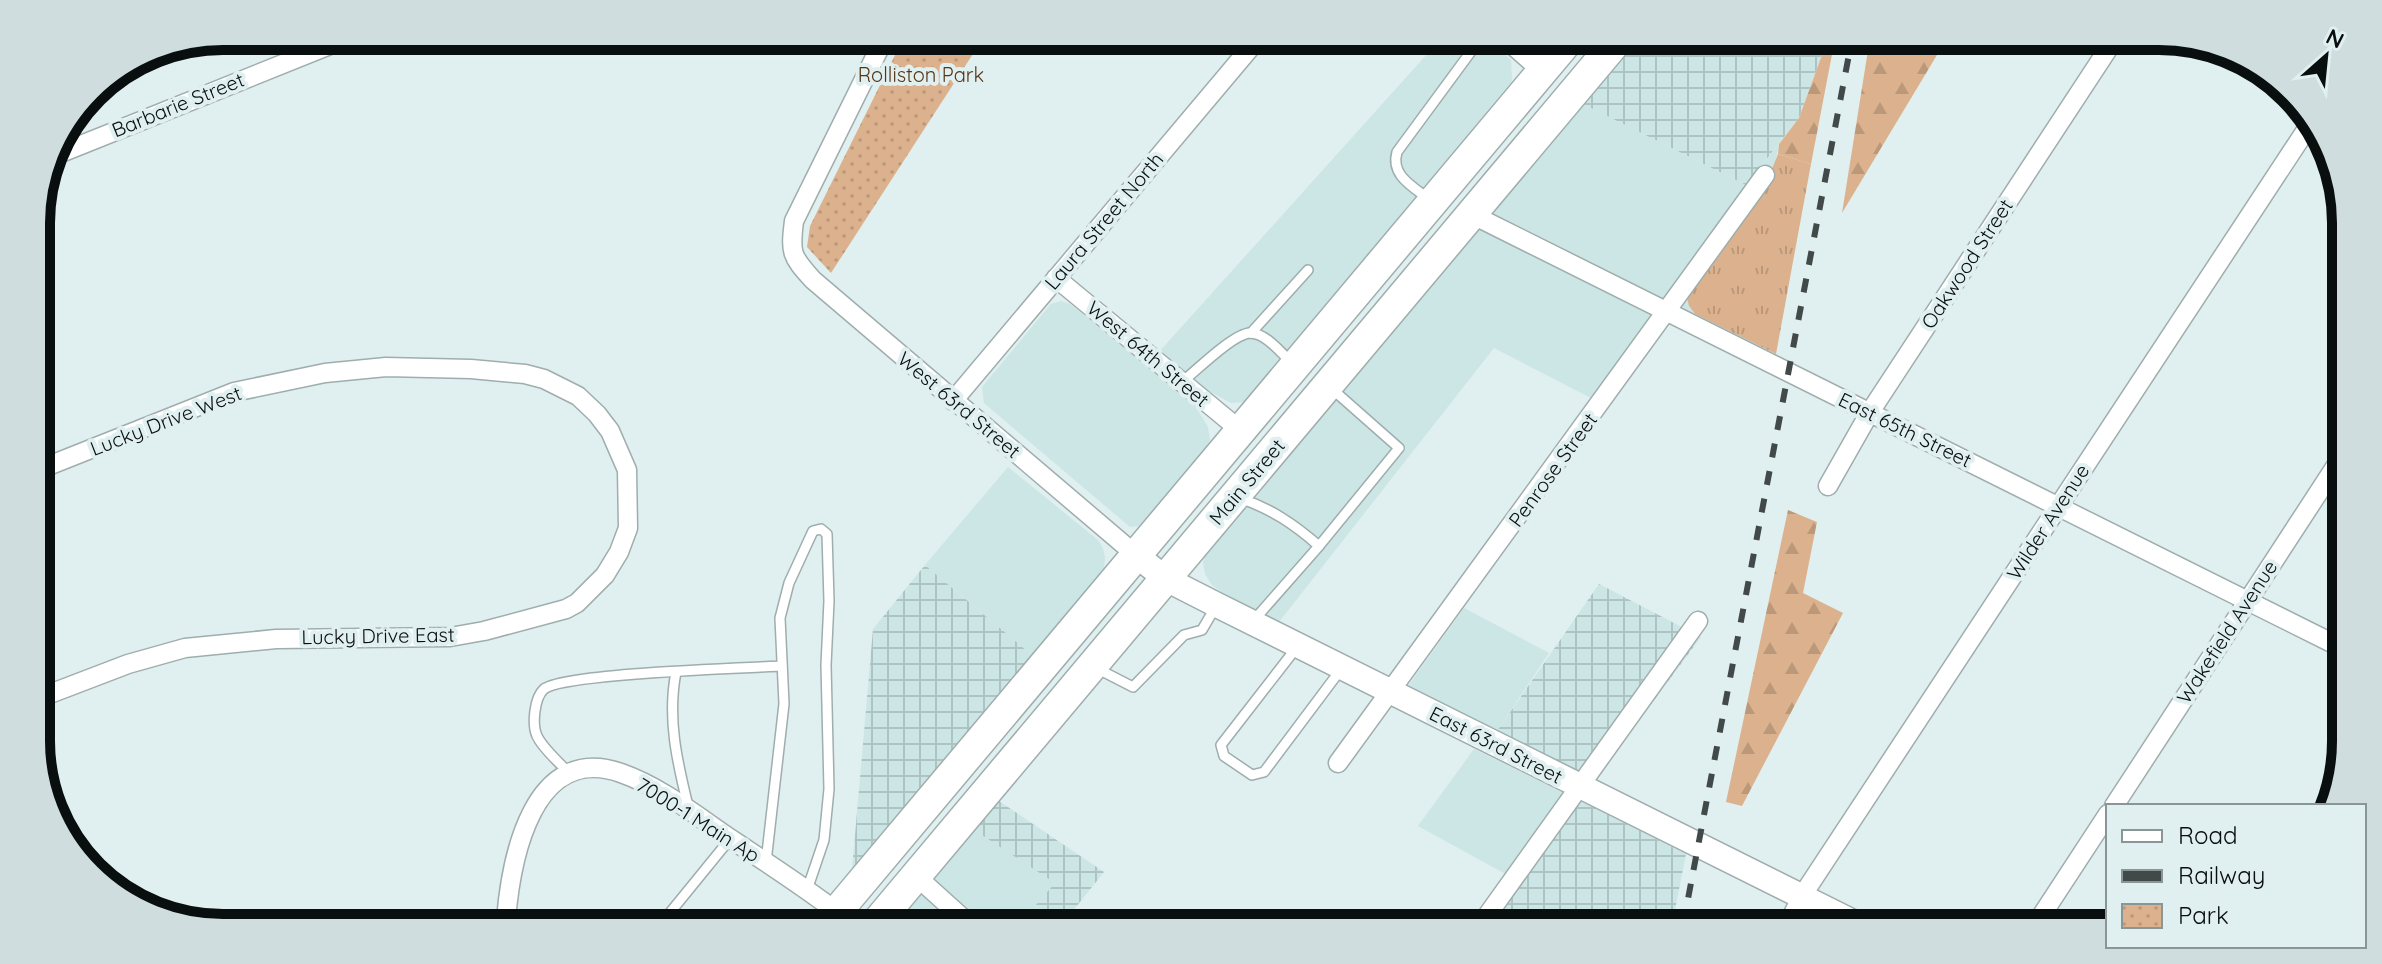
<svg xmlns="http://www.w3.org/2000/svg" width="2382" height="964" font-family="Quicksand,sans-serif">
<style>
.built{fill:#cce5e5}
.industrial{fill:url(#industrial-grid)}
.grass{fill:url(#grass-tufts)}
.forest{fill:url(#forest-firs)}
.park{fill:url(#park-dots)}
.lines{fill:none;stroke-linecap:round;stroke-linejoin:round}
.service-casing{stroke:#9fadad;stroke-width:12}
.minor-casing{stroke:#9fadad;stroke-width:21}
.tertiary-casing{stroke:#9fadad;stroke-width:27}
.primary-casing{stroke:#9fadad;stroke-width:33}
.service{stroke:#fff;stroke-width:9}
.minor{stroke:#fff;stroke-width:18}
.tertiary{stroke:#fff;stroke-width:24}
.primary{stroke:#fff;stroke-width:30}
.rail{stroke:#424949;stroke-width:6;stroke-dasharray:14 14;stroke-linecap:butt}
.labels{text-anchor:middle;stroke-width:8;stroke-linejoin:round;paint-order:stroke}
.park-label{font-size:20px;fill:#563515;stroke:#e0eff0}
.street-label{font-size:20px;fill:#090e0e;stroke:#e0eff0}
.rim{fill:none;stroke:#090e0e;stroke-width:10}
</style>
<defs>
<pattern id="industrial-grid" width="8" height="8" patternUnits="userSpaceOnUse" patternTransform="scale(2)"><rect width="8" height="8" fill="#cce5e5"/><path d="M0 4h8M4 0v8" fill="none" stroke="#aec3c3"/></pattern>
<pattern id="grass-tufts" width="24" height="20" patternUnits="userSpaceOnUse" patternTransform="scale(2)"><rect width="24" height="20" fill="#dcb28e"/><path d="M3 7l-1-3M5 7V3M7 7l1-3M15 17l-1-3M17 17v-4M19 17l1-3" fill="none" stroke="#bb9879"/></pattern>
<pattern id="forest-firs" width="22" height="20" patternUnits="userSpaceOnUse" patternTransform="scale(2)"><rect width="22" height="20" fill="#dcb28e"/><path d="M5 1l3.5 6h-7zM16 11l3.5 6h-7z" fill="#bb9879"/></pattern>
<pattern id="park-dots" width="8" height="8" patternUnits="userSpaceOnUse" patternTransform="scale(2)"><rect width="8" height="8" fill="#dcb28e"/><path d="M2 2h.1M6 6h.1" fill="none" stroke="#bb9879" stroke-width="1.8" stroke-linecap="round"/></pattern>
</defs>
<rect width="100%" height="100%" fill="#e0eff0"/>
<g class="built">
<path d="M1438 42H1491L1511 60 1512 81 1244 402 1231 403 1209 391 1159 352Z"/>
<path d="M1583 104 1746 185 1779 144 1774 168 1764 189 1689 306 1695 314 1679 328 1651 315 1591 398 1494 348 1279 622 1224 594 1212 585 1205 574 1203 562 1206 553Z"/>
<path d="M1061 301 1070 304 1194 404 1208 427 1210 440 1207 446 1140 526 1130 527 984 403 982 387 1051 304Z"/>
<path d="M1008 467 1098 540 1103 548 1105 558 1104 569 1033 656 925 565Z"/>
<path d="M1464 608 1549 653 1497 731 1408 686Z"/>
<path d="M1474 749 1581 801 1522 883 1418 826Z"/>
<path d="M974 830 1056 883 1021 922 897 921Z"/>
</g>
<g class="industrial">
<path d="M1634 43 1826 44 1799 118 1746 185 1583 104Z"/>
<path d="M925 565 1033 656 852 870 873 629Z"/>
<path d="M1599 584 1701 637 1595 780 1497 731Z"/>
<path d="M999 801 1104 872 1064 922H1021L1055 883 974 830Z"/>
<path d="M1581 801 1686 854 1672 925 1492 924Z"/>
</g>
<path class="grass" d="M1778 154 1811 164 1776 354 1695 314 1689 306 1687 298 1764 189Z"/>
<g class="forest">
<path d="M1826 44H1834L1811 164 1778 154 1779 144 1799 118Z"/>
<path d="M1869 44 1943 45 1842 213Z"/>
<path d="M1788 510 1817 522 1803 593 1843 613 1742 806 1726 802Z"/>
</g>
<path class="park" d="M903 39 982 40 831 273 807 247 810 226Z"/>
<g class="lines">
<g class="service-casing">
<g id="service">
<path d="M1430 200C1414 187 1390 176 1397 152L1478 42"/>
<path d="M1251 333 1308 270"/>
<path d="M1182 382C1197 370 1233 334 1250 333 1266 333 1281 353 1292 363"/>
<path d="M1239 498C1270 508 1294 524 1319 546L1399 448 1331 388"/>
<path d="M1254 620 1319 546"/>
<path d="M1297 647 1221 745 1224 756 1252 775 1264 772 1342 668"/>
<path d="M1096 668 1133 687 1184 635 1202 630 1216 606"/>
<path d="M676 672C667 718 677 761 688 806"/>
<path d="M569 773C560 763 543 749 537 736 532 725 534 698 544 689 564 673 746 668 782 666"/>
<path d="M766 862 784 704 780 618 789 583 813 531 821 529 827 534 829 601 826 665 829 789 824 840 807 890"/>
<path d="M664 920 730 839"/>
</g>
</g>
<g class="minor-casing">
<g id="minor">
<path d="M884 39 794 221C790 253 791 256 813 280L1136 555"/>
<path d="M1509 42 1542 71"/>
<path d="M51 157 350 37"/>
<path d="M1471 214 2338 646"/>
<path d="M1056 278 1240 430"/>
<path d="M953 401 1256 41"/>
<path d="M38 470 234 392 325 373 386 367 471 369 525 374 544 379 578 396 597 414 610 431 627 470 628 528 619 552 605 575 577 603 566 609 484 631 450 637 276 639 185 648 128 664 39 698"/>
<path d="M1828 486 1870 412 2110 46"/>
<path d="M1338 763 1765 175"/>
<path d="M2114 806 2341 458"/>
<path d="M916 876 967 922"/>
<path d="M506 920C511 858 533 742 621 773 661 787 697 816 731 839 767 863 803 886 837 912"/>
<path d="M1481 924 1698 621"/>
<path d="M1787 926 1802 896 2312 121"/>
<path d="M2034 927 2108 814"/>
</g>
</g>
<g class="tertiary-casing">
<path id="tertiary" d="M1136 555 1166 579 1217 605 1861 926"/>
</g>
<g class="primary-casing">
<g id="primary">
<path d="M829 921 1566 43"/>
<path d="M878 921 1615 43"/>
</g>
</g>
<use href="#service" class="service"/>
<use href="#minor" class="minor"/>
<use href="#tertiary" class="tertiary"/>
<use href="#primary" class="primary"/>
<path class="rail" d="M1683 925 1851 44"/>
</g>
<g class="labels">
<g class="park-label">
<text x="921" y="82">Rolliston Park</text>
</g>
<g class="street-label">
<text transform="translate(178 105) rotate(-22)" y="7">Barbarie Street</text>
<text transform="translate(1104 221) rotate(-50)" y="7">Laura Street North</text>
<text transform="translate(1967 264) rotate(-57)" y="7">Oakwood Street</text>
<text transform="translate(1148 354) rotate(40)" y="7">West 64th Street</text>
<text transform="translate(959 405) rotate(40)" y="7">West 63rd Street</text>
<text transform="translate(166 421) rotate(-21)" y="7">Lucky Drive West</text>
<text transform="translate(1905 430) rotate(26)" y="7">East 65th Street</text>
<text transform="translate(1553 470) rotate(-54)" y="7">Penrose Street</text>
<text transform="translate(1247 482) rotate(-50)" y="7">Main Street</text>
<text transform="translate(2048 522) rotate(-57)" y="7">Wilder Avenue</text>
<text transform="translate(2227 632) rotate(-57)" y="7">Wakefield Avenue</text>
<text transform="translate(378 636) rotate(-1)" y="7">Lucky Drive East</text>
<text transform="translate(1496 745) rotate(27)" y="7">East 63rd Street</text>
<text transform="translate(698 820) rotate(32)" y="7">7000-1 Main Ap</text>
</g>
</g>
<path d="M0 0H2382V964H0ZM223 50H2159A173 173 0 0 1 2332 223V741A173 173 0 0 1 2159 914H223A173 173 0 0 1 50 741V223A173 173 0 0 1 223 50Z" fill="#cfddde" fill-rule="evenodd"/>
<path class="rim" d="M223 50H2159A173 173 0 0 1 2332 223V741A173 173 0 0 1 2159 914H223A173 173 0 0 1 50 741V223A173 173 0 0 1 223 50Z"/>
<rect x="2106" y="804" width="260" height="144" fill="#e0eff0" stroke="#8a9596" stroke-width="2"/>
<rect x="2122" y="830" width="40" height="12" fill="#ffffff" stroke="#8a9596" stroke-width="2"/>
<text x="2178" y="844" font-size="24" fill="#090e0e">Road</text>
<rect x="2122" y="870" width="40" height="12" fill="#424949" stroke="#8a9596" stroke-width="2"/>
<text x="2178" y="884" font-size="24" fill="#090e0e">Railway</text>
<rect x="2122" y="904" width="40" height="24" fill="url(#park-dots)" stroke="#8a9596" stroke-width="2"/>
<text x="2178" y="924" font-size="24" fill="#090e0e">Park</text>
<g transform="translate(2326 56) rotate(27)" stroke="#e0eff0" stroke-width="6" paint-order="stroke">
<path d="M0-6L14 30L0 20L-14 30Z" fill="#090e0e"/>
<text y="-12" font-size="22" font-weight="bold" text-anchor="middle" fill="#090e0e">N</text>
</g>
</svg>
